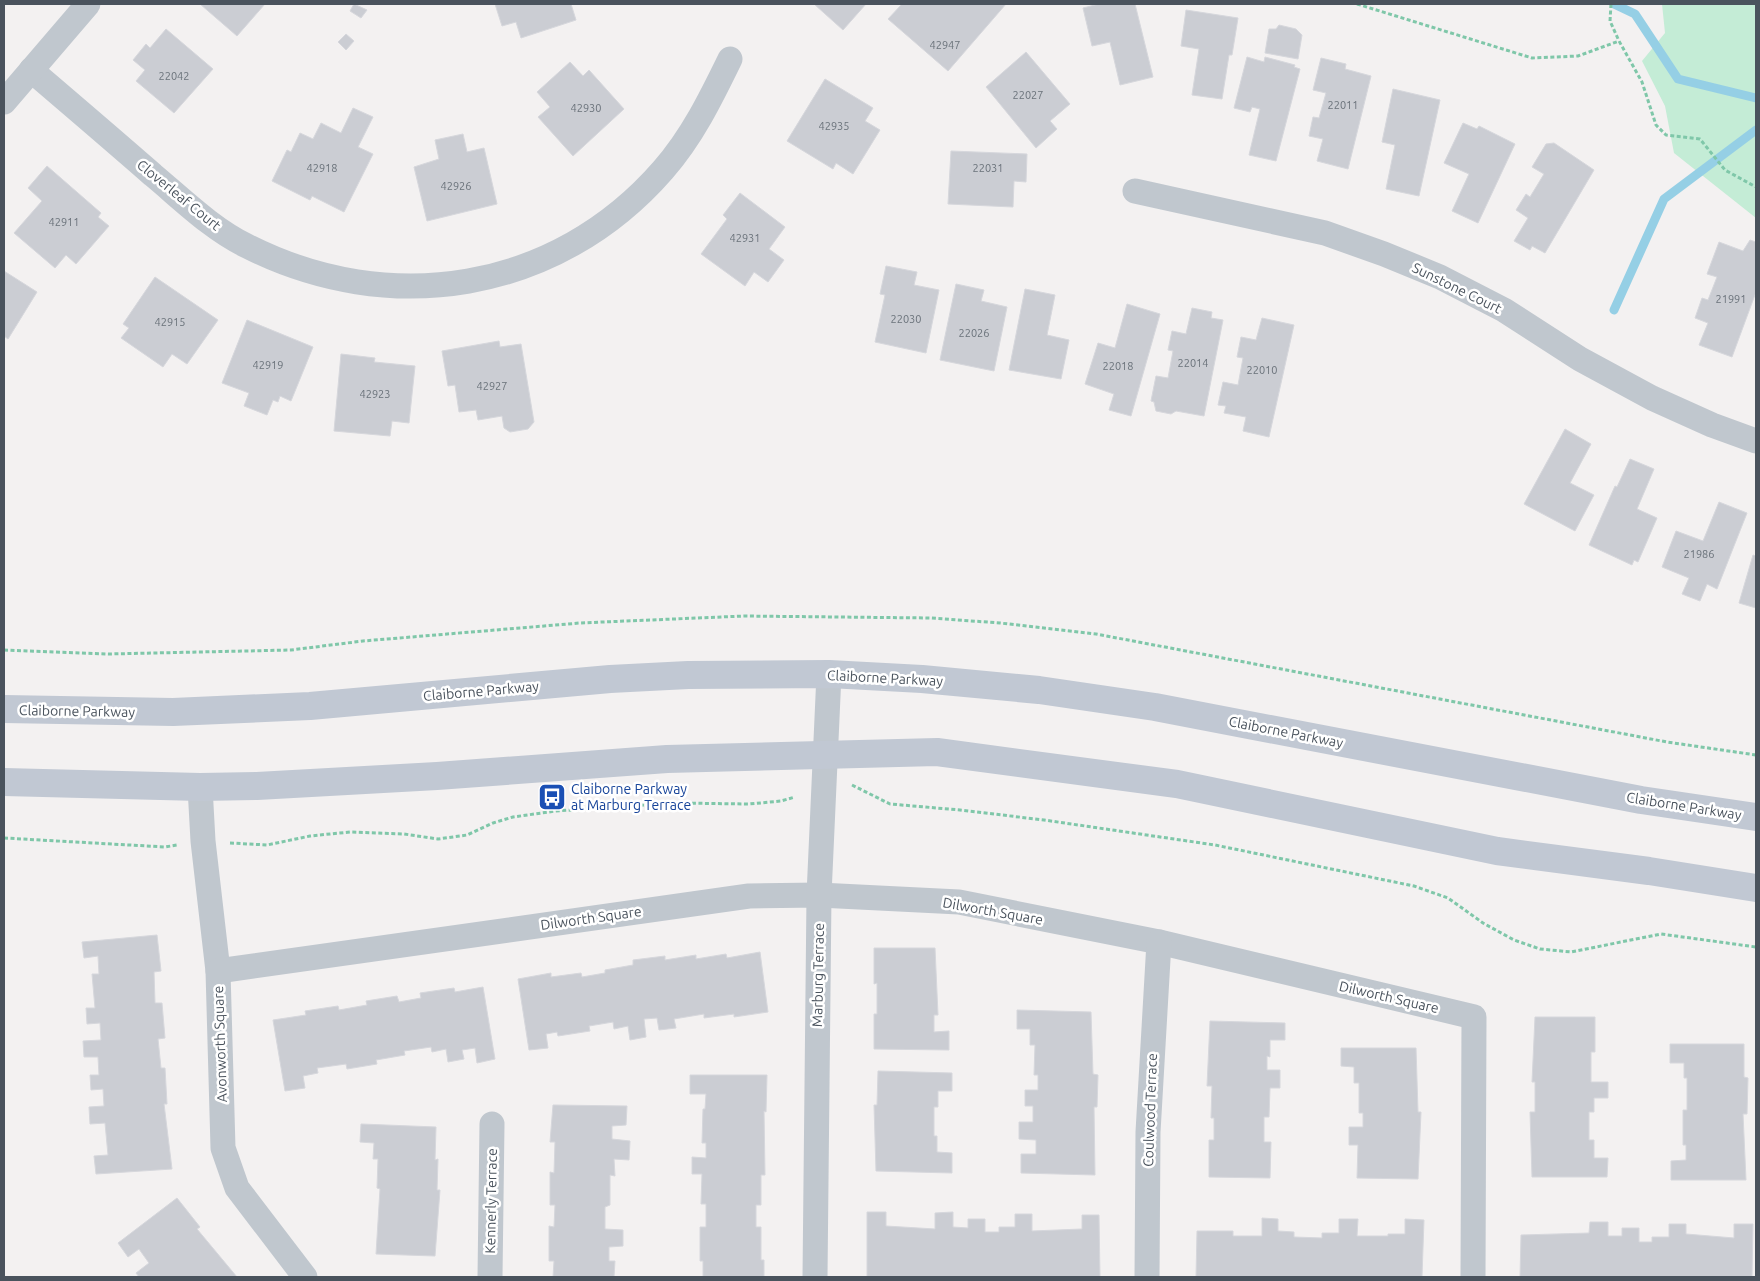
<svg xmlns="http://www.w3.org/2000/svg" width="1760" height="1281" font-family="Ubuntu,sans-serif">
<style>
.green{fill:#c4ecd6}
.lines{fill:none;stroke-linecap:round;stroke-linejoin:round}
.stream{stroke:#95cfe5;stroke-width:9}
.building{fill:#cbcdd3;stroke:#d6d7dc}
.path{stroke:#7fc7a9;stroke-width:3;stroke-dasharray:4 2.5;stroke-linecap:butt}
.street{stroke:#c0c7ce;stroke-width:25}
.secondary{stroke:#c1c8d3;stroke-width:28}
.labels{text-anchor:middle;stroke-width:5;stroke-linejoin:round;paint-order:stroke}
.number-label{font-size:11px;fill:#6a727a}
.street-label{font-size:14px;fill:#4a535d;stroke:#fff}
.transit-label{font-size:14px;fill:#164399;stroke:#fff;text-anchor:start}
</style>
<rect width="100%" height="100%" fill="#f3f1f1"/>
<path class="green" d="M1662 4H1756V218L1674 153 1665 106 1642 61 1665 33Z"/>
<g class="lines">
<g class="stream">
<path d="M1614 4 1635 14 1678 79 1756 98"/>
<path d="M1614 310 1664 199 1756 130"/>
</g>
</g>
<g class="building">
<path d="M200 4H265L237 36Z"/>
<path d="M354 4 367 10 361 18 350 11Z"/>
<path d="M495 4H571L576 20 521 38 516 22 502 26Z"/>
<path d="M814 4H866L843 30Z"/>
<path d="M902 4H1006L948 71 888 19Z"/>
<path d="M1099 4H1135L1153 77 1120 85 1110 42 1092 46 1083 8Z"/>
<path d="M1186 10 1238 18 1232 55H1229L1222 99 1192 95 1199 49 1181 46Z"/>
<path d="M1279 25 1296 29 1302 35 1298 59 1265 53 1269 29H1276Z"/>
<path d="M166 29 213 69 174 113 136 81 145 70 133 60 146 44 150 48Z"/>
<path d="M346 34 354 41 346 50 338 42Z"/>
<path d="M1026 52 1070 104 1050 121 1057 129 1036 148 986 87Z"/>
<path d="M1247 57 1264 62 1265 57 1295 65 1294 67 1300 69 1276 161 1249 155 1260 109 1252 107 1250 112 1234 108Z"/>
<path d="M1321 58 1346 64 1345 69 1371 76 1348 169 1317 161 1323 139 1309 136 1313 117 1319 118 1326 93 1313 90Z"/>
<path d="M570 62 583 76 589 70 624 109 573 156 538 117 550 107 537 92Z"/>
<path d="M825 79 873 108 865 121 880 130 853 174 836 163 833 169 787 141Z"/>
<path d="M1393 89 1440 100 1419 196 1386 189 1395 145 1382 142Z"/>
<path d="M353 108 373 117 358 147 373 154 344 212 312 196 310 200 272 181 287 150 291 152 300 133 313 139 321 123 341 133Z"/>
<path d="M1463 123 1477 129 1479 126 1515 144 1478 223 1452 211 1469 174 1444 163Z"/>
<path d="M463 134 467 152 484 148 497 204 427 221 414 167 439 159 435 140Z"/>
<path d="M1554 143 1594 170 1545 253 1532 246 1530 250 1514 241 1528 218 1516 210 1526 194 1530 197 1544 174 1532 167 1546 144Z"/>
<path d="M951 151 1027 154 1026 182 1014 181 1013 207 948 204Z"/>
<path d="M47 166 101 213 98 217 109 226 76 264 66 255 55 268 14 233 42 201 28 188Z"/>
<path d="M740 193 785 227 769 249 784 260 768 282 754 272 745 286 701 254 727 219 723 215Z"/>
<path d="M1750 240 1756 242V292L1732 357 1699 345 1708 323 1695 318 1702 298 1708 300 1717 277 1707 274 1719 242 1743 251Z"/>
<path d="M886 266 917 272 914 285 939 290 926 353 875 342 885 295 880 294Z"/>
<path d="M4 271 37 292 8 339 4 336Z"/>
<path d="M155 277 218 320 187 364 172 354 163 367 121 338 129 328 123 324Z"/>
<path d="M956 284 984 290 981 301 1007 307 994 371 940 360Z"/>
<path d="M1025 289 1055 295 1047 335 1069 340 1061 379 1009 370Z"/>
<path d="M1127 304 1160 314 1131 416 1109 410 1114 394 1085 384 1098 343 1115 348Z"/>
<path d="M1192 308 1212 312 1211 318 1223 320 1204 416 1176 411 1171 414 1156 411 1154 402 1151 401 1156 376 1168 378 1173 351 1168 350 1172 331 1186 334Z"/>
<path d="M1262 318 1294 325 1269 437 1243 431 1246 417 1224 413 1226 406 1218 405 1223 382 1238 385 1243 358 1237 357 1241 337 1256 340Z"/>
<path d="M247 320 313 347 291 401 280 396 278 402 273 400 267 415 244 406 249 393 222 383Z"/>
<path d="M499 341 500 347 521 344 534 422 528 429 510 432 504 428 502 416 478 420 476 410 459 412 455 385 448 386 442 351Z"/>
<path d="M341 354 375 358 374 362 415 366 409 423 392 421 390 436 334 431Z"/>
<path d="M1565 429 1591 444 1570 483 1594 495 1575 531 1524 504Z"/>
<path d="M1630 459 1654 469 1637 509 1657 518 1638 562 1634 560 1632 565 1589 545 1615 486 1617 487Z"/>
<path d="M1719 502 1747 513 1717 589 1707 584 1700 601 1682 594 1689 578 1662 567 1676 531 1703 541Z"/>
<path d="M1753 555 1756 556V608L1739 603Z"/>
<path d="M157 935 161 971 154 972 155 1003H162L165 1038 158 1039 161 1068H165L167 1104H164L172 1169 96 1174 94 1156 108 1155 105 1123 90 1124 89 1107 104 1106 103 1089 91 1090 90 1075H99L98 1057H84L83 1041 101 1040 100 1023 87 1024 86 1008H95L92 974H99L98 956 84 958 82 942Z"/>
<path d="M874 948H935L938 1015H934V1032L949 1031V1050L874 1049V1014H877V983L874 984Z"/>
<path d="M760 952 768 1012 734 1017V1014L704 1018V1014L674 1019 676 1028 659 1030 657 1018 644 1019 646 1037 630 1040 628 1026 614 1029 613 1022 589 1026 590 1031 558 1036 557 1032 546 1034 548 1048 529 1050 518 979 551 973V977L581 973 582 977 605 973V970L633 965V960L665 956V960L696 955V959L726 954 727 958Z"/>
<path d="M483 987 495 1059 477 1063 475 1048 462 1050 464 1059 448 1062 446 1049 432 1052 431 1047 404 1051 405 1055 376 1060 377 1064 347 1069 346 1064 317 1068 318 1073 303 1076 305 1088 285 1091 273 1020 306 1015 305 1011 338 1006 339 1010 367 1005 366 1001 397 996 399 1002 421 998 420 993 454 988 455 992Z"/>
<path d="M1017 1010 1091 1012 1093 1074 1098 1075 1097 1107H1094L1095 1175 1021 1173V1154H1036V1140L1019 1139V1122H1033V1106H1025V1090H1038V1075H1034L1035 1045H1030V1029H1017Z"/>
<path d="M1535 1017H1595V1052H1591V1082H1608V1098H1594V1112H1589V1140H1594V1158H1608L1607 1177H1532L1530 1112H1535V1082H1532Z"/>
<path d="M1210 1021 1285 1023V1040H1270V1057L1267 1056V1070H1280V1088H1270L1269 1117H1264V1142H1271L1270 1178 1209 1177V1140H1214V1118H1211L1212 1086H1207Z"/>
<path d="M1670 1044H1744V1077L1748 1078 1747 1114H1743L1746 1180H1671V1161L1686 1160V1145H1683V1110H1687V1078H1684V1063H1670Z"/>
<path d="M1341 1048H1416L1418 1112H1421L1418 1179 1357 1178 1358 1145H1349V1127H1363V1113H1359V1083H1354V1067L1341 1066Z"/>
<path d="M878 1071 952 1073V1091H938V1107H934V1136H937V1152L952 1153V1173L876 1171 874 1105H877Z"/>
<path d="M690 1075H767L766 1112 764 1111 765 1175H761V1205H756V1227H761V1260H764V1277H703V1261H700V1227H706V1204H701L702 1174H692V1157L706 1158V1143H702L703 1109H705L706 1094H690Z"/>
<path d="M553 1105 627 1106 626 1125 612 1126V1139L630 1141 629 1160 614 1159 615 1176 610 1175V1205L605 1207V1229L623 1230V1246L609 1247V1261H615L614 1277H553L554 1261H549V1226L554 1227 555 1205H550V1172L554 1173 555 1142H550Z"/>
<path d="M361 1124 436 1127 435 1160 438 1159 437 1190H440L435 1256 376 1254 380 1189 377 1188 378 1159H373L374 1143 360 1142Z"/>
<path d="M177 1198 200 1227 197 1229 237 1277H139L136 1273 149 1263 139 1249 128 1257 118 1243Z"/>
<path d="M867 1212H886V1226L935 1229V1213L953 1212V1227L968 1228V1219H985V1232H999V1227H1015V1214H1032V1231L1082 1229V1215H1099L1100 1277H867Z"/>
<path d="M1262 1218 1278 1219V1231L1294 1232V1237L1322 1238V1233H1339V1219H1358L1357 1236H1388V1234H1405V1219L1424 1220 1422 1277H1196L1197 1231H1233V1236H1262Z"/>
<path d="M1590 1222H1608V1236H1622V1228H1639V1242H1652V1237H1669V1224H1686V1234L1734 1238V1224H1753L1752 1277H1520L1521 1235 1589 1233Z"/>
</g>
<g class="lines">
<g class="path">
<path d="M1357 4 1532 58 1578 56 1619 41 1642 82 1656 125 1666 135 1700 139 1725 170 1756 187"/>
<path d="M1611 4 1610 21 1619 41"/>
<path d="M4 650 108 654 291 650 363 641 580 623 744 616 931 618 1000 623 1096 634 1667 742 1756 755"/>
<path d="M852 785 890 804 960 810 1044 820 1215 845 1414 886 1448 898 1483 923 1514 940 1540 949 1571 952 1661 934 1756 947"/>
<path d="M4 838 165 847 177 845"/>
<path d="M230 843 267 845 310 836 350 832 404 834 438 839 467 835 493 823 513 817 556 811 675 803 749 804 781 801 795 797"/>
</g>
<g class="street">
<path d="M31 70C72 105 113 140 153 175 183 200 212 229 247 246 389 318 556 293 663 170 692 137 711 98 730 59"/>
<path d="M4 102 88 4"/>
<path d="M1135 191 1325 233 1384 254 1440 277 1504 310 1580 359 1652 398 1712 425 1756 441"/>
<path d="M200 787 203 841 218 971 223 1148 237 1188 305 1277"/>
<path d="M218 971 749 896 819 895 959 902 1159 942 1474 1017 1473 1277"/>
<path d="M490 1277 492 1124"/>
<path d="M815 1277 819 895 829 674"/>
<path d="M1147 1277 1148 1132 1159 942"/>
</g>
<g class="secondary">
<path d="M4 709 173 712 310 706 610 679 688 675 829 674 922 679 1039 690 1155 707 1641 800 1756 817"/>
<path d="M4 782 200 787 257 786 437 776 667 759 937 752 1177 784 1497 851 1649 871 1756 888"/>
</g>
</g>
<defs>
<g id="bus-square" transform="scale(1.4375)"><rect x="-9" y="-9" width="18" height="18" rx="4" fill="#1a4fb4" stroke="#fff"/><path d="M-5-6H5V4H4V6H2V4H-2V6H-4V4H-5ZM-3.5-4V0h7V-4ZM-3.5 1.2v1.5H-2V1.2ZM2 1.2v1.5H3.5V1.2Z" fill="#fff"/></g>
</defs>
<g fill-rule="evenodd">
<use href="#bus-square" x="552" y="797"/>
</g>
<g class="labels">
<g class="number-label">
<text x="945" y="49">42947</text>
<text x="174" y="80">22042</text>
<text x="1028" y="99">22027</text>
<text x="1343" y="109">22011</text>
<text x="586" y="112">42930</text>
<text x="834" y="130">42935</text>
<text x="322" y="172">42918</text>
<text x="988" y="172">22031</text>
<text x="456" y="190">42926</text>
<text x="64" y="226">42911</text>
<text x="745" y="242">42931</text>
<text x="1731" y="303">21991</text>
<text x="906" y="323">22030</text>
<text x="170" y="326">42915</text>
<text x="974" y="337">22026</text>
<text x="1193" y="367">22014</text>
<text x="268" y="369">42919</text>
<text x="1118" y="370">22018</text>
<text x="1262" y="374">22010</text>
<text x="492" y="390">42927</text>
<text x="375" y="398">42923</text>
<text x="1699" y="558">21986</text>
</g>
<g class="street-label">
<text transform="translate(179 195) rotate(39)" y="5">Cloverleaf Court</text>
<text transform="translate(1457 288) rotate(26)" y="5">Sunstone Court</text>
<text transform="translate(885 678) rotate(3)" y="5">Claiborne Parkway</text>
<text transform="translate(481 691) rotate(-5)" y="5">Claiborne Parkway</text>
<text transform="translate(77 711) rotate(1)" y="5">Claiborne Parkway</text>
<text transform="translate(1286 732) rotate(11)" y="5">Claiborne Parkway</text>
<text transform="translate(1684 806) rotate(9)" y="5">Claiborne Parkway</text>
<text transform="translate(993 911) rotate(10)" y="5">Dilworth Square</text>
<text transform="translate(591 918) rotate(-8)" y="5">Dilworth Square</text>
<text transform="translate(818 975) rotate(-89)" y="5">Marburg Terrace</text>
<text transform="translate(1389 997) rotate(13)" y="5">Dilworth Square</text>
<text transform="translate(220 1044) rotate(-92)" y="5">Avonworth Square</text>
<text transform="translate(1150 1110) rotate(-88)" y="5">Coulwood Terrace</text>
<text transform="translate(491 1201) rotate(-89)" y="5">Kennerly Terrace</text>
</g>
<g class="transit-label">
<text x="571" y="794">Claiborne Parkway<tspan x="571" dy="16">at Marburg Terrace</tspan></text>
</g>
</g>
<rect width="1760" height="1281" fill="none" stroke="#4a535d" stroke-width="10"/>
</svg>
